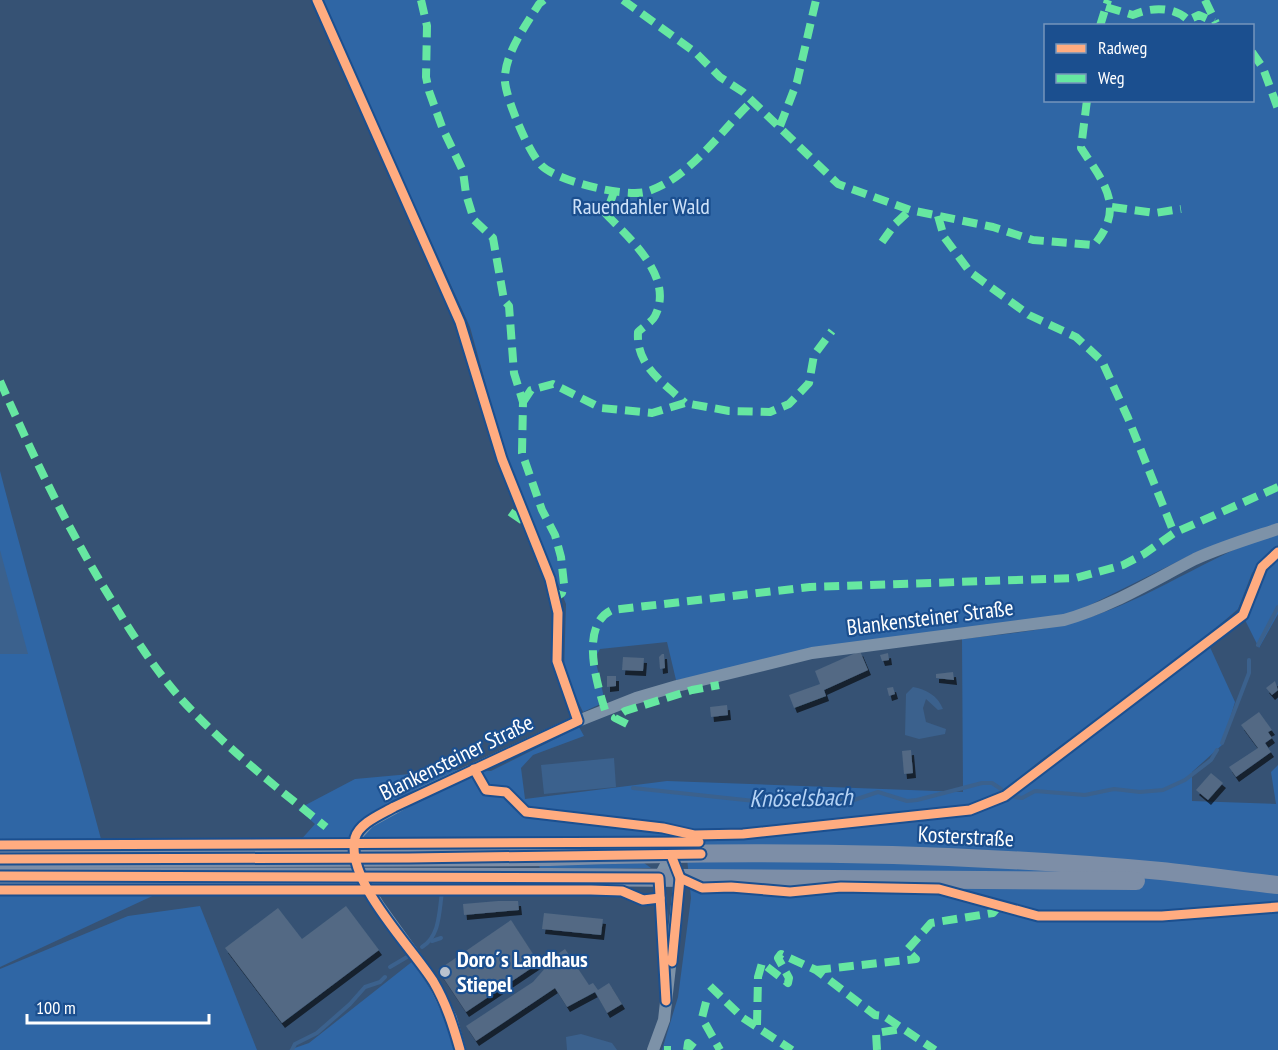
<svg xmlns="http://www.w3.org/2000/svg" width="1278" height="1050" font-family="'PT Sans Narrow',sans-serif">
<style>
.green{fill:#2f66a5;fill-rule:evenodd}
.water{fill:#3b618d}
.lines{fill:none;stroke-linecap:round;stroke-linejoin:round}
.stream{stroke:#3b618d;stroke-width:4}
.building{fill:#526984;filter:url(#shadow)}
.street{stroke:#7d92a8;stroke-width:12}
.primary{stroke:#7d8ea7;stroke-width:18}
.primary-bridge{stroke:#7d8ea7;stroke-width:18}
.quiet{stroke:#66e7a1;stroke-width:8;stroke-dasharray:15 8;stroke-linecap:butt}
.cycleway-casing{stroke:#1b4f8f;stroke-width:13}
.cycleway{stroke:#ffac80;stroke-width:9}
.poi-dot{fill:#b9c2ce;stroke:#1b4f8f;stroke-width:2}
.labels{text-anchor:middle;stroke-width:4.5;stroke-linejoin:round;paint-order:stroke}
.park-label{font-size:22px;fill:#cfe3fa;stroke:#1b4f8f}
.street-label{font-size:22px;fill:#fff;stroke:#1b4f8f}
.poi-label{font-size:22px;font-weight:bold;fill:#fff;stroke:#1b4f8f;text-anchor:start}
.water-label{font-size:24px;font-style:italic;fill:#b5d3f5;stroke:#1b4f8f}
</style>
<defs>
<filter id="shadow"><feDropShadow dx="3" dy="5" stdDeviation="0" flood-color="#0009"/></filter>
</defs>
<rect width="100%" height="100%" fill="#365274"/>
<g class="green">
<path d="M321 0H1278V525L1197 552 1080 610 1044 621 676 680 667 642 600 649 595 658 605 702 583 712 564 672 566 604 505 454 470 327ZM1046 26H1252V100H1046Z"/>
<path d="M0 471C32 594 68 716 101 839L0 840Z"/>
<path d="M1278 532V547L1271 550 1252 573 1238 609 1184 655 1041 760 999 794H1014L1209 645 1235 702 1222 745 1192 772V801L1276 804 1271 772 1278 765V1050H662L678 997 691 898 685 838 487 843 299 842 315 824 298 809 355 779 465 769 491 771 579 727 584 736 533 755 521 768 525 799 667 781 963 792 962 639C1003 634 1045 631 1085 619 1152 598 1211 555 1278 532Z"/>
<path d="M1278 558V614L1259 648 1244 618C1257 600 1258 570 1278 558Z"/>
<path d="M644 863 651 868 540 870 539 864Z"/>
<path d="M0 888 161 892 0 967Z"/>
<path d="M200 906 257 1050H0V969L128 916Z"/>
<path d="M413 961 447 1016 455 1050H289L309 1043Z"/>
</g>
<g class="water">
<path d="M0 550 28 654H0Z"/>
<path d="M913 687C926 689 938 696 943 709L938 710 926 699 923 708 926 722 946 729 945 734 919 739 905 735 906 694Z"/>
<path d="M614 758 616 787 544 794 541 765Z"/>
<path d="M581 1034 612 1043 617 1050H567L566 1037Z"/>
</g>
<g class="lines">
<g class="stream">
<path d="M1258 645 1278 607"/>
<path d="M1222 743 1249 673V660"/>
<path d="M633 788 773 803 854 800 878 792 907 801 917 800 982 783H992L1001 789"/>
<path d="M1015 797 1022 798 1035 791 1085 795 1114 789 1140 792 1163 790 1185 780 1211 760 1217 750"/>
<path d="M432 941 441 938"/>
<path d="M422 947C440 936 439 912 442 892"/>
<path d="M390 967 407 957"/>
<path d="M292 1050 295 1044 317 1033 350 1004 365 987 380 982 385 977"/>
</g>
</g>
<g class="building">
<path d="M860 651 868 670 824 690 826 696 794 708 789 695 820 684 815 671Z"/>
<path d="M888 653 889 660 882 661 880 655Z"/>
<path d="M662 654H664L665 668 660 669 659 657Z"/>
<path d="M623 657 644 658 643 671 622 670Z"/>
<path d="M953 672 954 680 936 678V674Z"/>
<path d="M607 676H616V686L607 687Z"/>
<path d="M1275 681 1278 690 1272 695 1266 688Z"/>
<path d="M893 687 895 694 889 696 887 688Z"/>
<path d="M727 705 728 715 711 717 710 707Z"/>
<path d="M1259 712 1272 730 1268 732 1272 738 1265 743 1271 752 1236 777 1229 767 1258 748 1241 725Z"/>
<path d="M911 750 913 773 904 774 902 751Z"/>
<path d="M1211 773 1223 783 1208 800 1196 790Z"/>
<path d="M498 901H518L519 910 464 915 463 904Z"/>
<path d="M346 906 379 950 282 1023 225 948 278 908 302 939Z"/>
<path d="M544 913 603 919 601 935 542 929Z"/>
<path d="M511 920 539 963 466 1012 438 970Z"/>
<path d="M565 949 589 985 593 983 598 990 609 983 622 1004 607 1013 595 992 567 1007 555 988 476 1041 466 1026 533 982 547 966 545 963Z"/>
</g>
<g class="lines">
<g class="street">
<path d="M665 970 659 878 671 855"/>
<path d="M460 1050 451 1018 433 981 379 906 359 873 354 854 356 836 369 822 420 794 578 721 636 698 677 686 812 653 1064 620C1111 607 1152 581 1195 559 1221 547 1251 538 1278 529"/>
<path d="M653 1050 664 1020 680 878 671 855"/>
</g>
<g class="primary">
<path d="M548 857C751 850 958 852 1161 871 1200 875 1239 881 1278 885"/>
<path d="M548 877 1136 881"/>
</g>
<g class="primary-bridge">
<path d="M0 859 548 857"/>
<path d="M0 876 548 877"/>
</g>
<g class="quiet">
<path d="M421 0 427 26 426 77 429 91 442 127 463 171 466 194 474 220 493 238 504 300 509 306 514 373 523 402 522 453 542 510 555 535 561 557 564 584 562 593 555 598"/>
<path d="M544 0 539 4C526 25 503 56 505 82 507 101 528 151 541 165 556 181 623 197 645 192 687 181 721 131 751 102"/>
<path d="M623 0 696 53 720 77 743 92 838 184 910 210 993 227 1033 240 1094 245C1126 207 1104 183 1081 148L1087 100"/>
<path d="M1205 0 1216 23"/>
<path d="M1106 7 1133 15C1150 7 1174 6 1188 20L1199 15 1214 22"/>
<path d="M1100 26 1108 0"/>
<path d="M1252 52 1263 68 1278 109"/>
<path d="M780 126 797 82 816 0"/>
<path d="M614 192 606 214C629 238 675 277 655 316 652 322 643 327 638 332 636 366 662 381 685 403"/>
<path d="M1112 207 1155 213 1181 209"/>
<path d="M938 216 944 237 970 272 1029 315 1076 337 1102 361 1128 418 1174 533"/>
<path d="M882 242 895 224 910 210"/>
<path d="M0 381C34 458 69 532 114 604 134 637 156 671 182 700 225 747 276 787 326 827"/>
<path d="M523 402 531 390 553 384 601 408 652 413 685 403 729 411 770 412 789 404 809 383 814 355 832 331"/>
<path d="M510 512 526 523"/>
<path d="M605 710C597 684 579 625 612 610L810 587 1076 578 1123 565 1144 554 1174 533 1278 487"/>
<path d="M627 724 615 718 625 711 692 690 719 685"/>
<path d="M816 970 916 959 907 950 931 923 993 913 999 906"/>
<path d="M710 986 743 1018 792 1050"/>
<path d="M706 1002 702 1018 720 1050"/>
<path d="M757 1025 758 977 762 963 788 983 789 978 778 958 781 954 816 970 875 1015 884 1016 935 1050"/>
<path d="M664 1050H671"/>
<path d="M687 1050 688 1043 697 1050"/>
<path d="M877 1050 876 1033 902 1029"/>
</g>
<g class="cycleway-casing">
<g id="cycleway">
<path d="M317 0 460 322 502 459 550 579 558 613 557 661 578 721 394 807C382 814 359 823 355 838 345 881 411 946 433 981 446 1003 453 1025 460 1050"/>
<path d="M474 769 486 790 506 792 526 812 663 828 694 835 743 834 970 810 1005 796 1243 615 1262 567 1278 552"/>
<path d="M0 845 699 842"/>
<path d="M671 855 680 878 672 962"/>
<path d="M0 859 409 858 701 854"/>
<path d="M0 876 659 878 666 1001"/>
<path d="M680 878 702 888 731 887 790 892 841 887 939 889 1038 916H1162L1278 907"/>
<path d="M0 890H591L622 891 643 900 660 898"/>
</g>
</g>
<use href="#cycleway" class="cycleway"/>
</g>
<circle class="poi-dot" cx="445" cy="972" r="6"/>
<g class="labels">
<g class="park-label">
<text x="641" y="214">Rauendahler Wald</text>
</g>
<g class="street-label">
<text transform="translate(930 617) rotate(-7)" y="8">Blankensteiner Straße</text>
<text transform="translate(456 757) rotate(-26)" y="8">Blankensteiner Straße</text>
<text transform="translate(966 836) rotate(3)" y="8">Kosterstraße</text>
</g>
<g class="poi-label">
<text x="457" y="967">Doro´s Landhaus<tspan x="457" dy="25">Stiepel</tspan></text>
</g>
<g class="water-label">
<text transform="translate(801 798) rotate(-1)" y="8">Knöselsbach</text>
</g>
</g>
<rect x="1044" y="24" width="210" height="78" fill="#1b4f8f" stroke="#7695bc" stroke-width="1.5"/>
<rect x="1056" y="44" width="30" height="9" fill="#ffac80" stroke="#7695bc" stroke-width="1.5"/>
<text x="1098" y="54" font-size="18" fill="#ffffff">Radweg</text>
<rect x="1056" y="74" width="30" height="9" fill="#66e7a1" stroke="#7695bc" stroke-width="1.5"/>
<text x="1098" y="84" font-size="18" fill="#ffffff">Weg</text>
<path d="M27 1014v9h182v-9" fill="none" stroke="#ffffff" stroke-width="3"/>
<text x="36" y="1014" font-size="18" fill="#ffffff" stroke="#1b4f8f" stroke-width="4.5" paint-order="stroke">100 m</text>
</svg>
